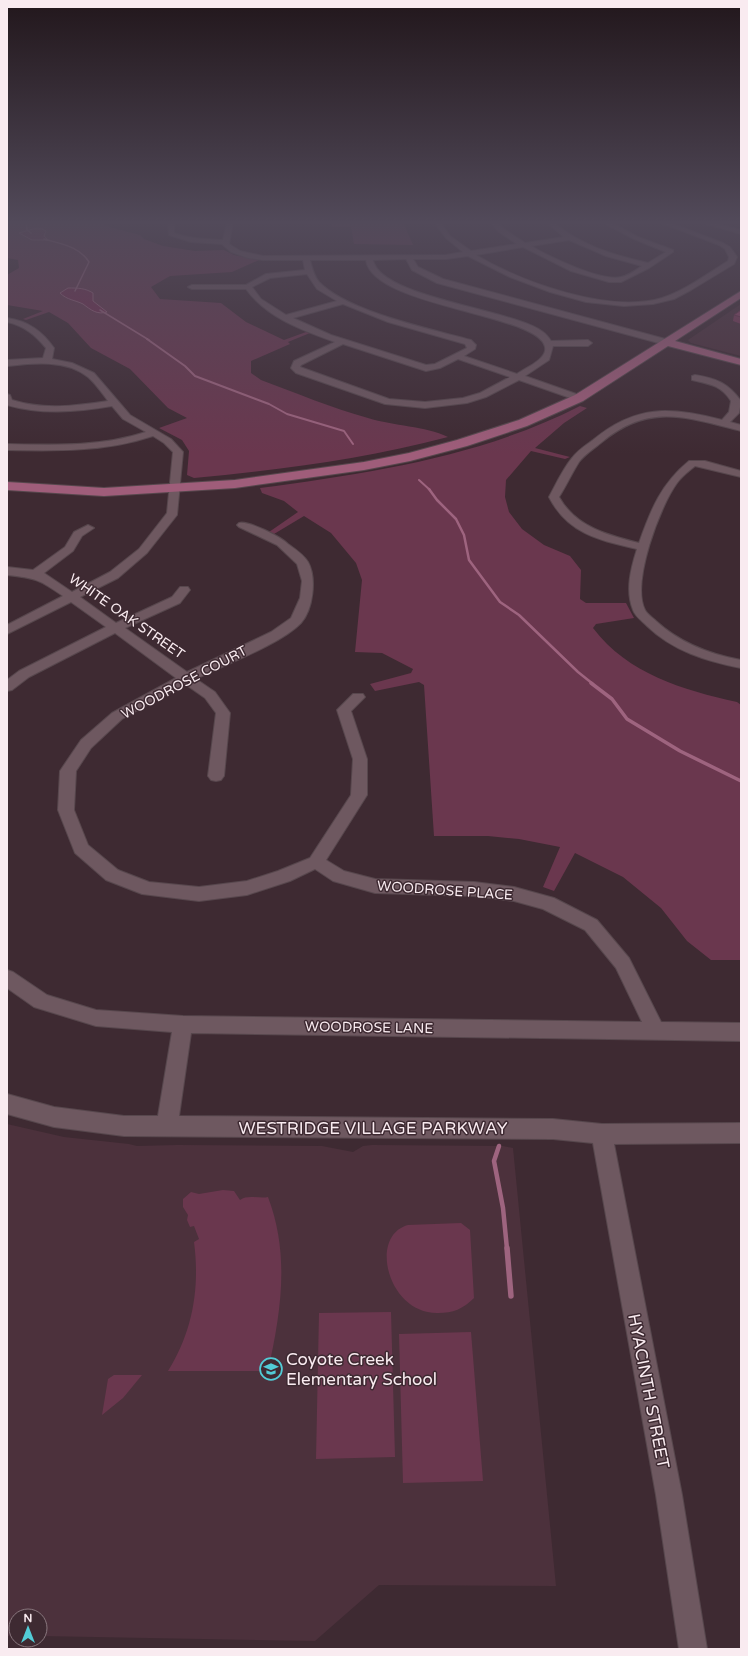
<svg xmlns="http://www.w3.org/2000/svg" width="748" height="1656" font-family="'Varela Round',sans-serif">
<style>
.built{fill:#4c313c}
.green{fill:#6a374e}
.water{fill:#772a4f;stroke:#9e647f}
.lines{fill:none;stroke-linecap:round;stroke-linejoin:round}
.stream-far5{stroke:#9e647f;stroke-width:1.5}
.stream-far4{stroke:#9e647f;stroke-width:2}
.stream-far3{stroke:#9e647f;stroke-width:2.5}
.stream-far2{stroke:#9e647f;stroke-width:3.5}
.stream-far1{stroke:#9e647f;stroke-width:4.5}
.stream{stroke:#9e647f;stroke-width:5.5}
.minor-casing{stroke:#57474d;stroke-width:2}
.major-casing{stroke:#57474d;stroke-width:2}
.minor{fill:#6e5860;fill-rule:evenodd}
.major{fill:#9f5d7a;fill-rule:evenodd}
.wall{fill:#7e3a59}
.building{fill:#934468;stroke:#673049}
.labels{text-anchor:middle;stroke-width:3;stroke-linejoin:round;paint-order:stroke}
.street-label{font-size:14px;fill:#f9ebf0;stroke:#3e2a32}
.near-street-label{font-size:17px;fill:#f9ebf0;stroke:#3e2a32}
.near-poi-label{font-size:17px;fill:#f9ebf0;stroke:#3e2a32;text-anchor:start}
</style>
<rect width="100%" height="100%" fill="#3e2a32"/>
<g class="built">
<path d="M741 304V356L691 343 688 340Z"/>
<path d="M7 1124 64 1137 129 1144 137 1146 177 1145 322 1146 353 1152 363 1146 372 1145 503 1146 513 1148 556 1586 379 1585 315 1641 40 1636V1616H16V1636H7Z"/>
</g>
<g class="green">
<path d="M7 222H100L109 227 140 235 144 239 163 246 195 251 224 250 234 255 259 260 232 272 170 276 151 287 160 299 221 303 246 322 284 340 306 332 310 333 288 342 290 344 251 361V373L261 380C296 393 332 408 368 418 394 426 425 426 448 437 364 459 280 470 194 478L187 475 189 451 182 440 159 428 187 418 168 408 130 369 91 348 68 323 49 312 26 320 23 319 43 311 7 305V275L19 268 18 260 7 258Z"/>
<path d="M403 222 413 245 354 244 351 227H332L331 223Z"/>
<path d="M580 406 587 408 564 423 535 448 570 457 565 459 531 451 506 480 505 497 509 512 522 529 544 545 570 556 581 570 580 599 586 603H626L634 618 596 624 593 628C628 674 683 690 737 702L741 705V960H711L687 941 661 908 623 877 575 853 554 891 543 887 560 847 519 839 488 836H434L424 685 419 682 375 691 370 684 411 673 413 669 382 653 355 652 362 580 356 563 331 533 304 516 274 534 269 532 298 512 284 501 262 493 260 488C370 473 480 457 580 406Z"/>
<path d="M223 1190 234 1191 240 1200C248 1194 259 1199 268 1197 290 1255 281 1312 268 1371H168C193 1331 200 1287 194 1242L199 1239 194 1226 190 1227 187 1220 188 1215 183 1207V1199L191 1192 199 1194Z"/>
<path d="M461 1223 470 1230 474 1298C463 1309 453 1313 438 1313 388 1314 368 1236 408 1225Z"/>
<path d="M391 1312 395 1457 316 1459 319 1313Z"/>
<path d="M471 1332 483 1481 403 1483 399 1334Z"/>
<path d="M114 1375H142L123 1398 102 1415 108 1379Z"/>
</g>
<g class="water">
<path d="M33 229H42L46 231 44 236 48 240H32L19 233Z"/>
<path d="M68 288C78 288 85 288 93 293V301L107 312C97 315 91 310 83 304 75 300 67 300 60 293Z"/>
</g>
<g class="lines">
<g class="stream-far5">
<path d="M26 222 27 230 31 233"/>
<path d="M44 239C61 244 79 246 89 262L75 291"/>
<path d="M100 310 149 340"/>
</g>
<g class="stream-far4">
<path d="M147 339 185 366 195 376 269 404 287 414 344 431 353 444"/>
<path d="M419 480 430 490"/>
</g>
<path class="stream-far3" d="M429 489 437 500 456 519 464 535 469 560 500 602 519 615 578 672 593 684"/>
<path class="stream-far2" d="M591 683 612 699 627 719 680 751 741 781"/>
<path class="stream-far1" d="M499 1146 494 1161 503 1208 507 1249"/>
<path class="stream" d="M507 1248 511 1296"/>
<g class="minor-casing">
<g id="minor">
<path d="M168 222H174V233C190 239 206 239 223 240L227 222H233L229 244 240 251 263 256 446 255 463 252 446 238 434 222H440L450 236 471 251 517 244 499 232 490 222H497L504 229 525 243 564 237 546 222H553C580 245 613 255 648 263L666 252 634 239 602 222H610L638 237 673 250V252L649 268 621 282H609L571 271 523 247 476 255C521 282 609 314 662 298 686 290 707 274 728 261L729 257 725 249 719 245 659 222H668L723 243 730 247 737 257 734 264 691 290 674 299 653 304 624 306 586 302 550 292 510 277 468 256 446 259H413L418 267 443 279 669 340V344L666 345 437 283 412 270 406 259 373 260C380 298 513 309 543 332 546 334 549 338 551 341L588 340 592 343 588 346H553L549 360 525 376 582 396V400H576L519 380 486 397 467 403 425 408 385 404 296 373 291 368 294 361 335 342C302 330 267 318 246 289H192L188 287 192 285H246L266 274 305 270 303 260H263L248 258 231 252 222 244 191 242 169 235ZM569 240 606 256 642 266C636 270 628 276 621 277 601 282 548 256 531 246ZM310 260H366C373 309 552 314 545 351 543 361 525 368 517 374L464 356 475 349 476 345 471 340C431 329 348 312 319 282 314 276 312 268 310 260ZM307 274 317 289 337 301 286 315 261 299 252 287 270 278ZM343 304 388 322 465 344 467 348 435 364 426 365 331 335 293 318ZM343 344 426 371 440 368 458 359 510 377 480 393 463 398 425 402 389 399 300 367 301 365Z"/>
<path d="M700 222H710L741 230V234Z"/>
<path d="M7 318C28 321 42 331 54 348L52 359 72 363 94 373 130 415 171 439 183 452 177 515 147 553 118 578 80 597 116 623 172 597 180 587H188L190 590 180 603 125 628 187 672 271 632 291 618 300 598 302 581 297 564 277 545 239 527 237 525 239 523C248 520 281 537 288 544 295 549 304 555 308 562 317 578 313 610 301 623 281 644 224 665 196 679L215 692 230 713 224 776 221 780 216 781 211 780 208 776 216 713 205 698 185 684 122 719 91 748 76 771 74 810 88 845 118 870 149 882 199 887 247 881 278 871 310 858 351 795 353 759 337 710 353 694H363L365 697 351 711 367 759V795L326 860 344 871 375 879 474 882 514 887 554 898 597 920 629 958 661 1022 741 1023V1041L191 1033 179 1116 553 1119 602 1124 741 1123V1143L614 1144 682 1495 707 1649H679L656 1495 593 1143 553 1139 124 1136 54 1127 7 1114V1094L54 1107 124 1116H158L172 1032 96 1026 34 1007 7 988V970L13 972 47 995 96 1010 183 1016 642 1022 616 968 585 930 543 909 514 901 474 896 375 893 333 881 315 869 290 881 247 895 199 901 142 894 106 880 75 853 58 810 60 771 81 740 112 713 176 678 115 633 29 677 12 690 7 691V680L19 671 106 627 71 602 7 634V625L63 596C40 580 36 578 7 575V567L33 570 65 547 74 532 88 525 94 528 82 536 73 551 44 573 72 592 110 572 139 549 167 513 173 452 164 443 153 436C105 452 57 451 7 450V444C54 445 100 447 146 432L123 419 112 406C77 412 41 415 7 405V394L10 395 12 400C43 410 76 406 108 401 102 393 96 384 88 377 66 359 33 363 7 366V360L43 358 46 348C35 335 25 326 7 322Z"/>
<path d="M695 375C716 378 729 384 741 401L739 413 730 422 741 425V431C688 418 650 402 602 442 595 448 585 454 579 462 572 473 566 486 559 497 576 527 607 535 639 543 651 509 661 484 689 461H705L741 471V477L695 466C689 471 682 476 677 483 660 506 631 583 645 610 647 614 653 618 656 621 680 643 709 654 741 660V668C706 661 673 651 647 626 642 621 635 616 633 610 625 590 631 568 637 549 599 540 568 534 549 497 556 484 563 469 572 458 577 451 586 445 593 440 635 405 670 406 722 420L729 412 731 401C721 385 709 384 692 380V376Z"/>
</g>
</g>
<g class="major-casing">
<path id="major" d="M741 291V298L675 341 741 359V365L668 346 583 401 527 426 467 446 410 461 364 470 235 488 104 496 7 490V482L104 488 235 480 364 462 409 453 457 440 519 420 575 395Z"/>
</g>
<use href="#minor" class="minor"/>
<use href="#major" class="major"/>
</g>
<path class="wall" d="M741 310V324L733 321 734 315Z"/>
<path class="building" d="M741 310V317L734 315Z"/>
<linearGradient id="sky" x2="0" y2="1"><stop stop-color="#22171c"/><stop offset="0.49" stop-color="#524a5a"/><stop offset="1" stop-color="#524a5a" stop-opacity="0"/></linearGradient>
<rect width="748" height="454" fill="url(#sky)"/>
<defs>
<g id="school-ring" transform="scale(1.15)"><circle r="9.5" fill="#3e2a32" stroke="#52ccd6" stroke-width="1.5"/><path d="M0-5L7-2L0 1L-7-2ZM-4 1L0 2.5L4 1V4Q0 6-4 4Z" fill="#52ccd6"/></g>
</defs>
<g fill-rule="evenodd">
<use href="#school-ring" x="271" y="1369"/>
</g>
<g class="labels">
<g class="street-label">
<text transform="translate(127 616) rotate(35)" y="5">WHITE OAK STREET</text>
<text transform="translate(184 682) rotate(-28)" y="5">WOODROSE COURT</text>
<text transform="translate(445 890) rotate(4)" y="5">WOODROSE PLACE</text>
<text transform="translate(369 1027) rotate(1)" y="5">WOODROSE LANE</text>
</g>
<g class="near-street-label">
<text x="373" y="1134">WESTRIDGE VILLAGE PARKWAY</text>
<text transform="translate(649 1391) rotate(79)" y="6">HYACINTH STREET</text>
</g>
<g class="near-poi-label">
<text x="286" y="1365">Coyote Creek<tspan x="286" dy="20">Elementary School</tspan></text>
</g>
</g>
<rect width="748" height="1656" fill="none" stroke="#f9ebf0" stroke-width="16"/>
<g transform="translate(28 1628)"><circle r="19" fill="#3e2a32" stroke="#89777e"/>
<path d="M0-3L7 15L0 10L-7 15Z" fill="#52ccd6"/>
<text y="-6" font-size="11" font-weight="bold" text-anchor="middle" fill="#f9ebf0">N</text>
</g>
</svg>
